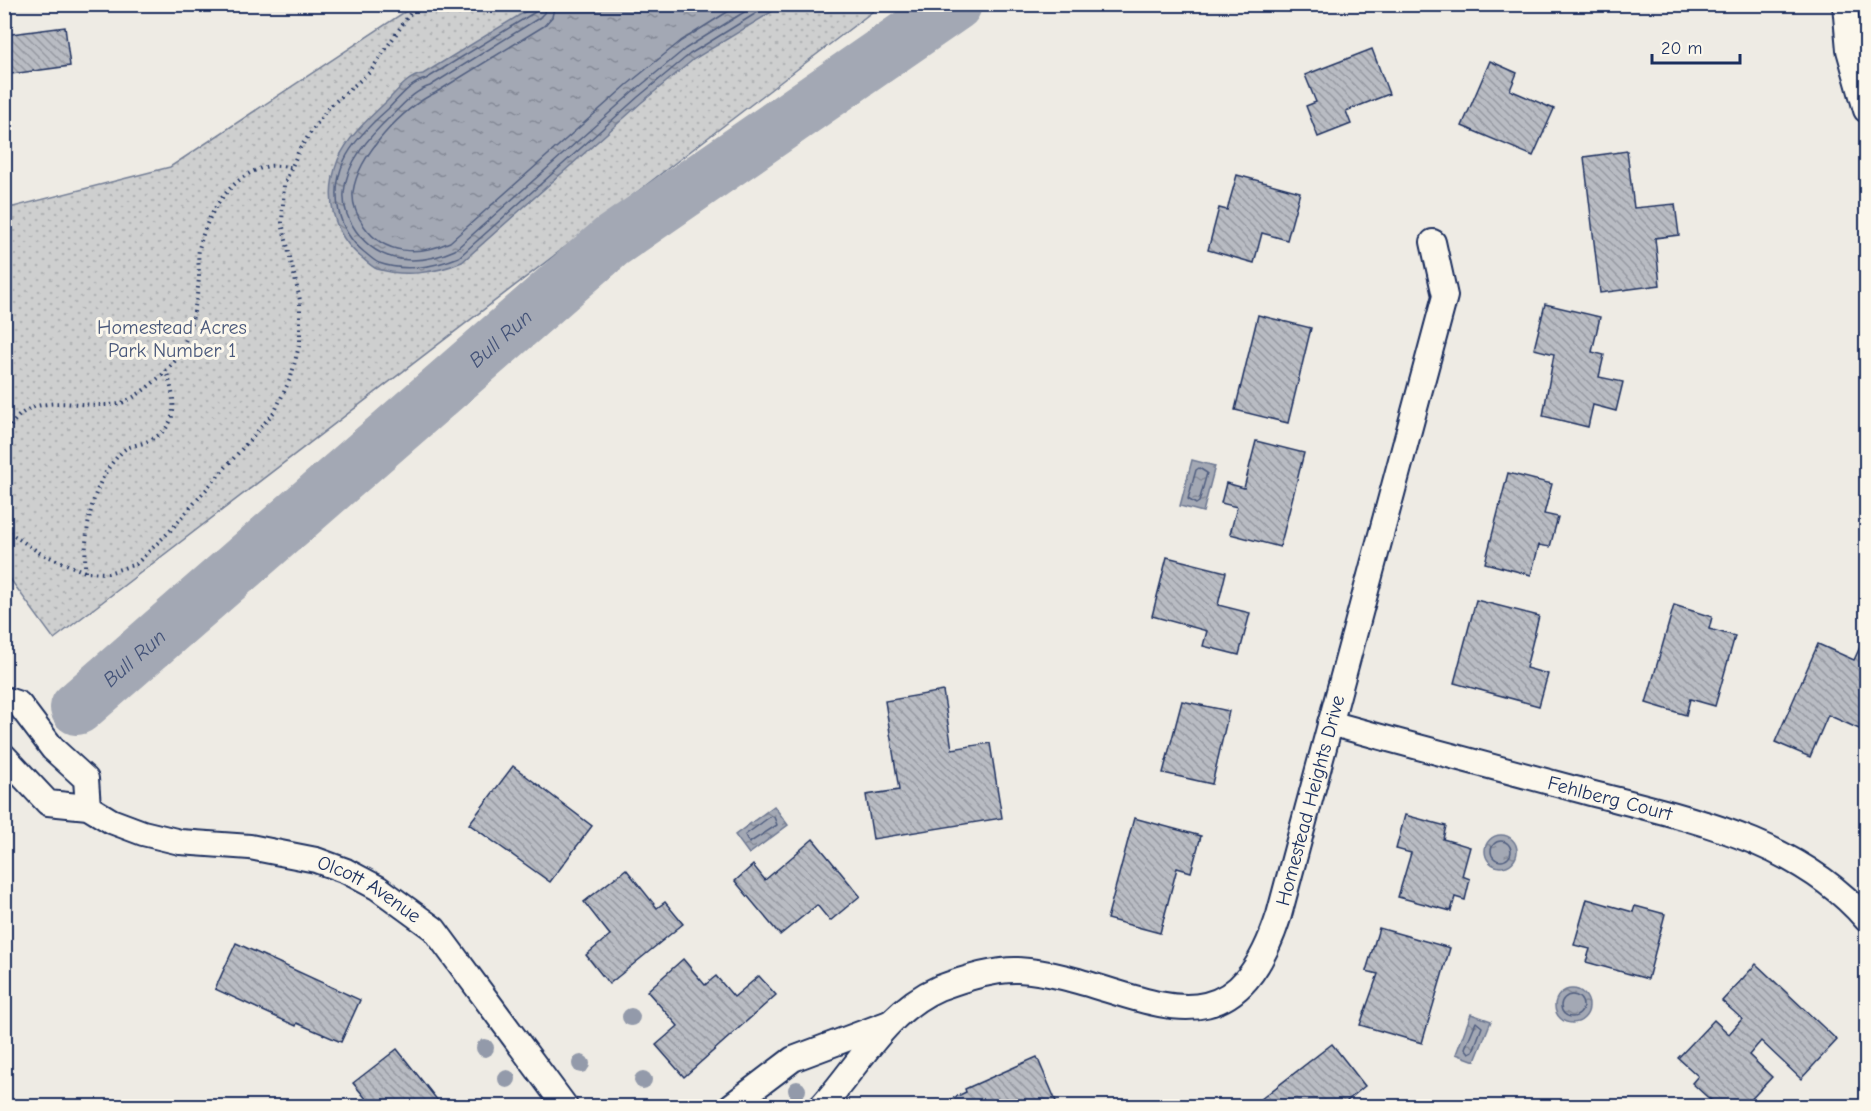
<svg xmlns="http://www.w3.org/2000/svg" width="1871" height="1111" font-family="'Comic Neue',sans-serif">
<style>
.park{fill:url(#park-dots);stroke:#747f96;stroke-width:1.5}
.water{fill:url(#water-ripples);stroke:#6d7892;stroke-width:1.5}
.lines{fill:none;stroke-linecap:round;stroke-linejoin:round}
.shore{stroke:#515f80;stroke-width:1.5}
.river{stroke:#a3a8b4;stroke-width:54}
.building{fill:url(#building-back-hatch);stroke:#1b2f5e;stroke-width:1.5}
.street-casing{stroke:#1b2f5e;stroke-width:28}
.path{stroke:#1b2f5e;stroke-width:4;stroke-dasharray:1.5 4.5;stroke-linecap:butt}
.street{stroke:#fbf7ec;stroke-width:24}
.tree{fill:#939aaa}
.labels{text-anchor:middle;stroke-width:6;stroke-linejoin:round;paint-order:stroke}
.park-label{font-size:20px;fill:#48577a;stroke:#fbf7ec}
.street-label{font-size:20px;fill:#1b2f5e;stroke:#fbf7ec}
.water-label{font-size:21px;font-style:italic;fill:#445378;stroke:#fbf7ec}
</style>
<defs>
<pattern id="park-dots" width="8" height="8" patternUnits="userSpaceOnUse" patternTransform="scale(1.5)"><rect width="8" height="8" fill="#cecfcf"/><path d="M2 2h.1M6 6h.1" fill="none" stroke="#b0b2b4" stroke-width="1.8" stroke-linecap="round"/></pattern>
<pattern id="water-ripples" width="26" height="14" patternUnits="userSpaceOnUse" patternTransform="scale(1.5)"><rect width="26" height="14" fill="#a3a8b4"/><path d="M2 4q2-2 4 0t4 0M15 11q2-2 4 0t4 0" fill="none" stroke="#848996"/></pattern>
<pattern id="building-back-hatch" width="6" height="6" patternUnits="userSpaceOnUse" patternTransform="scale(1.5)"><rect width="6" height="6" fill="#b9bcc3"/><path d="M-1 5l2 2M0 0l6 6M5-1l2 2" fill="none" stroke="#9699a2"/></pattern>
</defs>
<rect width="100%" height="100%" fill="#eeebe4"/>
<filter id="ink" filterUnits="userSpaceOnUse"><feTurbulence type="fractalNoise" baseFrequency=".0167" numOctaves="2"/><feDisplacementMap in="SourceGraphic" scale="12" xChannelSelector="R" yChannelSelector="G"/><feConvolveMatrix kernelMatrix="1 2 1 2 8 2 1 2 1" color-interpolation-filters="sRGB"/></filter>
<g filter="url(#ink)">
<path class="park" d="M415 5H881L54 639 5 572V209L170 167Z"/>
<g class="water">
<path d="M536 5H783L694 59 642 102 462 262C436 273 405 277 377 269 372 267 367 262 362 258 332 234 324 196 338 160 347 138 368 119 385 103 397 92 407 76 423 74Z"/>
<path d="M1192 460 1215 466 1203 512 1180 506Z"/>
<path d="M774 806 788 825 749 854 735 835Z"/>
<circle cx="1501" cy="851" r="16"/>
<circle cx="1572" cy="1006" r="17"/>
<path d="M1471 1014 1491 1021 1475 1061 1456 1054Z"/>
</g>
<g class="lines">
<g class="shore">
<path d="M538 4 535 12 426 79C410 83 400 97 388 109 372 123 353 141 344 161 330 193 337 230 364 252 368 255 374 261 379 263 404 272 435 267 459 257L638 97 690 54 771 4"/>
<path d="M546 4 544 13 539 18 430 86C414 91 404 104 391 116 370 136 346 162 344 193 343 207 348 220 356 231 380 265 419 266 455 250L633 92 685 49 757 4"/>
<path d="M555 4 552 17 544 26 435 93C403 108 358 155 353 192 352 205 357 216 364 226 384 255 419 256 450 242L628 84 681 41 740 4"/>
<path d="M1199 468 1207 473 1199 502 1196 504 1188 499 1196 470Z"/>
<path d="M771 816 774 817 777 825 749 843 745 835Z"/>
<circle cx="1501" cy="851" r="10"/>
<circle cx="1572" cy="1006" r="11"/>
<path d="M1476 1022 1482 1027 1473 1051 1469 1053 1465 1048Z"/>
</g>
<path class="river" id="s1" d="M77 708 611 242 955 4"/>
</g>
<g class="building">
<path d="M65 27 70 66 4 75V35Z"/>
<path d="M1372 49 1389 94 1346 111 1351 124 1318 137 1306 106 1316 102 1305 75Z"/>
<path d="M1490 61 1517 73 1510 90 1554 109 1533 156 1462 126Z"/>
<path d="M1627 151 1634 208 1675 204 1679 235 1655 238 1660 285 1600 293 1584 157Z"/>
<path d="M1237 175 1300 192 1287 240 1262 233 1254 263 1208 250 1219 208 1227 210Z"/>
<path d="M1545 304 1600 317 1592 352 1604 355 1599 377 1623 382 1616 411 1593 405 1588 427 1543 416 1554 354 1534 349Z"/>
<path d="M1258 315 1311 328 1288 423 1235 410Z"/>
<path d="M1256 441 1304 453 1280 547 1230 534 1237 507 1221 503 1226 483 1244 488Z"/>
<path d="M1508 473 1552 484 1544 514 1558 517 1550 547 1539 545 1531 575 1485 563Z"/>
<path d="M1167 557 1226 572 1218 605 1250 613 1239 655 1203 646 1207 631 1152 616Z"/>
<path d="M1476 600 1539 616 1526 668 1548 674 1539 706 1454 683Z"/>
<path d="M1674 605 1712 617 1709 629 1735 636 1715 706 1690 699 1686 715 1646 703Z"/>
<path d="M1818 644 1854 660 1860 647 1866 650V732L1828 715 1810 757 1775 742Z"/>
<path d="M943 691 952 749 990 743 1002 818 873 839 866 795 899 790 885 701Z"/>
<path d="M1182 701 1229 711 1212 784 1163 773Z"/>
<path d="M513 766 592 826 550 882 469 824Z"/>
<path d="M1405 815 1446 826 1443 839 1470 847 1462 876 1470 879 1465 900 1455 897 1451 911 1398 897 1411 853 1396 849Z"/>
<path d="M1134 818 1201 836 1191 872 1177 868 1160 933 1107 919Z"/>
<path d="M813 839 860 896 830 921 817 905 780 935 735 881 753 865 765 880Z"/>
<path d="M626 869 657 908 665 902 683 924 609 984 586 955 610 935 584 902Z"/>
<path d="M1587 899 1633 912 1635 906 1665 914 1648 979 1586 962 1590 949 1574 945Z"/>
<path d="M1379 928 1450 948 1422 1043 1360 1025 1378 974 1366 971Z"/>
<path d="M236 943 360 1000 341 1042 297 1023 296 1026 215 989Z"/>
<path d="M683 959 705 985 716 976 734 997 759 976 776 995 684 1077 656 1045 678 1026 647 991Z"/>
<path d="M1756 964 1837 1040 1801 1079 1761 1041 1749 1055 1772 1077 1745 1106H1717L1692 1083 1698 1076 1678 1058 1714 1020 1729 1034 1742 1019 1722 1001Z"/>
<path d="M1332 1044 1365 1086 1347 1101 1352 1106H1259L1256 1103Z"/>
<path d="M397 1049 442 1106H372L353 1083Z"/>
<path d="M1037 1057 1058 1106H955L951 1099 966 1092 965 1089Z"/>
</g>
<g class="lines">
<g class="street-casing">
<g id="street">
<path d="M1845 4 1849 50 1866 110"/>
<path d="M4 699 19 704 53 749 86 779 88 807"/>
<path id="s2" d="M1330 723C1409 745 1488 766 1568 787 1673 816 1791 833 1866 919"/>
<path id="s3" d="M4 756 48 803 88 807 111 821 143 833 180 842 250 847 316 860 346 871 378 888 434 929 565 1106"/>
<path d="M731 1106 793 1059 889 1023"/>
<path id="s4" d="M822 1106C859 1065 886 1011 939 988 963 979 993 969 1018 970 1128 976 1227 1078 1279 915L1445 296 1433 242"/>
</g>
</g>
<g class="path">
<path d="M4 443C20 384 76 410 118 404 134 401 170 371 178 356 191 334 197 302 199 277 199 266 197 255 200 245 208 211 232 174 269 166 276 165 285 167 292 167"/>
<path d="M4 529 40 553 85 572 108 573 136 564 169 532 275 411 291 377 300 342V300L282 223 284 185 300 148 328 108 370 72 411 12 423 4"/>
<path d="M85 572C85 530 90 482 123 451 129 445 141 445 148 441 182 426 175 398 166 370"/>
</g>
<use href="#street" class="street"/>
</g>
<g class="tree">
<circle cx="631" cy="1017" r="9"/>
<circle cx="485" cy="1048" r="9"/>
<circle cx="581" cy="1064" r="9"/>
<circle cx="507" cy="1079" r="9"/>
<circle cx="643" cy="1080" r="9"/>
<circle cx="797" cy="1090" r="9"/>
</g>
</g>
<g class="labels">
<g class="park-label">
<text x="172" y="334">Homestead Acres<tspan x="172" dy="23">Park Number 1</tspan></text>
</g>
<g class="street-label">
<text dy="7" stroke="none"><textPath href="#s2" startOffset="290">Fehlberg Court</textPath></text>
<text dy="7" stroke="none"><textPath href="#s4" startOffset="682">Homestead Heights Drive</textPath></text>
<text dy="7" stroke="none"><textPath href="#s3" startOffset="402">Olcott Avenue</textPath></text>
</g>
<g class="water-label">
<text dy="7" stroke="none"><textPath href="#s1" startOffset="562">Bull Run</textPath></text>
<text dy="7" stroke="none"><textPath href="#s1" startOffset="76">Bull Run</textPath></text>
</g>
</g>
<rect width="1871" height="1111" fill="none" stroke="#fbf7ec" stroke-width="24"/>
<rect x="12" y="12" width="1847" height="1087" fill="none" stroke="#1b2f5e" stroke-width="2" filter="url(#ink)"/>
<path d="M1652 54v9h88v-9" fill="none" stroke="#1b2f5e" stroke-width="3"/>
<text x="1661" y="54" font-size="18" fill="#1b2f5e" stroke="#fbf7ec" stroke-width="4.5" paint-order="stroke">20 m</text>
</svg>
